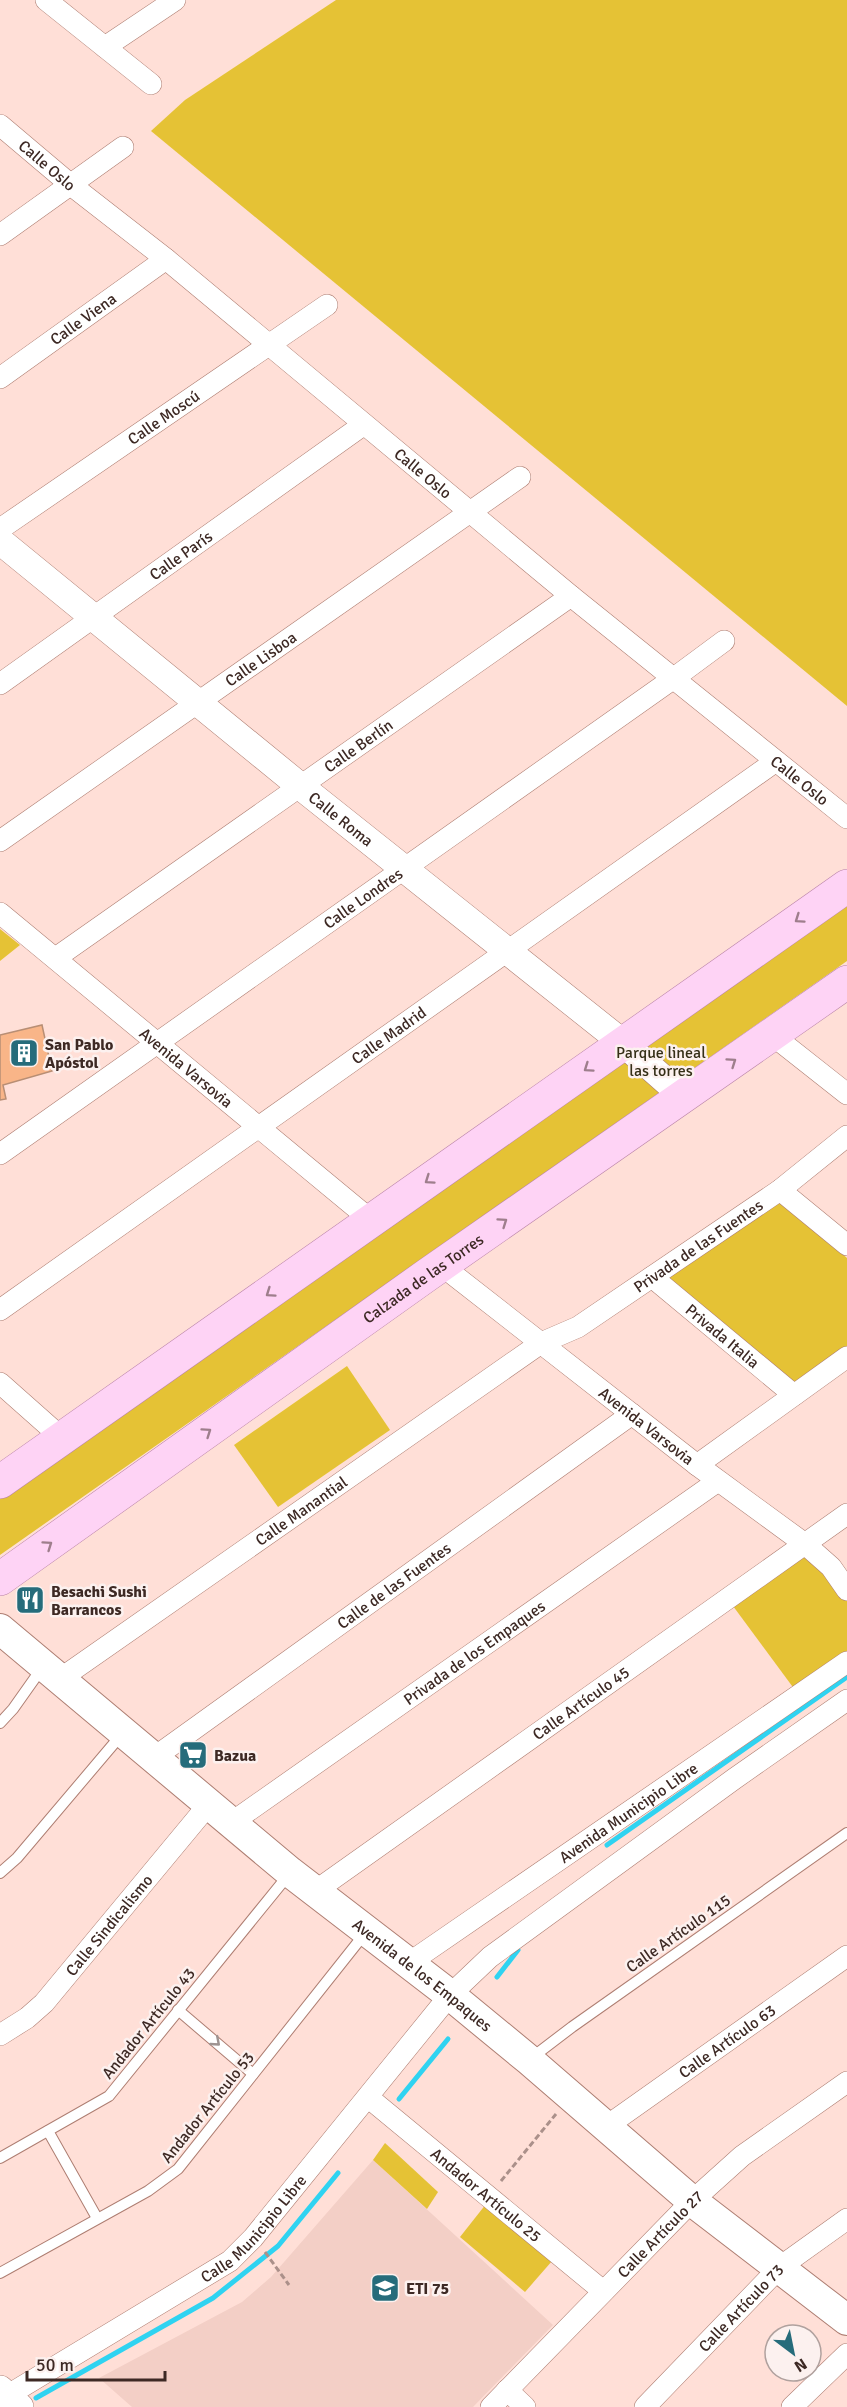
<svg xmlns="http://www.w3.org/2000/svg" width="847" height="2407" font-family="Signika,sans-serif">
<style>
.built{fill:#f3cfc6}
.green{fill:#e5c235}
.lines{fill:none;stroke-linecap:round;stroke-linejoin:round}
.stream{stroke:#2fd3f1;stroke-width:5}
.building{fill:#f9b588;stroke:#b88e74;stroke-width:1.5}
.service-casing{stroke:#ae7e72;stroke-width:12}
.minor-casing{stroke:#ae7e72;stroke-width:22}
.tertiary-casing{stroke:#ae7e72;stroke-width:28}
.secondary-casing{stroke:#ae7e72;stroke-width:32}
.primary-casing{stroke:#ba84a8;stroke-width:34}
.path{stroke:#ab908a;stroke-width:3;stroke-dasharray:6 3;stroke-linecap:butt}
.service{stroke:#fff;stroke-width:10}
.minor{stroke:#fff;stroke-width:21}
.tertiary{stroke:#fff;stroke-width:27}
.secondary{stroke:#fff;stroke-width:30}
.primary{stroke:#fed3f5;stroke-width:33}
.oneway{stroke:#9e7e8c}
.oneway2{stroke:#9e9492}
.labels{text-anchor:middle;stroke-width:5;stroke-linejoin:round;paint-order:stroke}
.street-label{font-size:16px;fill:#3d2924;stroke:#fcf1ef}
.poi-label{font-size:16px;font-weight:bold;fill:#3d2924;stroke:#fcf1ef;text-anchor:start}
.park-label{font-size:16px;fill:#352f17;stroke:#fcf1ef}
</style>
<rect width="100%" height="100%" fill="#ffdfd7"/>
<path class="built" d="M373 2160 553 2325 473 2407H132L99 2378 242 2302 271 2277Z"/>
<g class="green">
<path d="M336 0H847V706L151 131 185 100Z"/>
<path d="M847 903V961L0 1555V1499Z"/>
<path d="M0 929 20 945 0 961Z"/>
<path d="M779 1199 847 1258V1354L797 1388 665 1276Z"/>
<path d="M347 1366 390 1430 278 1507 234 1445Z"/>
<path d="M806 1554 847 1599V1653L795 1690 733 1606Z"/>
<path d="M385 2143 438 2192 427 2209 373 2160Z"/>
<path d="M490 2199 559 2253 525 2292 460 2237Z"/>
</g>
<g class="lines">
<g class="stream">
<path d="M607 1845 847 1677"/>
<path d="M497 1977 518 1950"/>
<path d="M399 2099 448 2039"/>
<path d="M36 2398 213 2298 278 2246 338 2173"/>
</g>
</g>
<path class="building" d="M42 1025 52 1071 3 1085 6 1099 0 1100V1035Z"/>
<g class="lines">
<g class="service-casing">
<g id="service">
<path d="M0 1723 13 1709 42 1668"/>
<path d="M0 1873 17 1858 122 1734"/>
<path d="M178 2010 253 2074"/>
<path d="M530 2059 572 2027 847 1833"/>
<path d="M48 2131 97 2218"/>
<path d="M0 2158 109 2096 290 1873"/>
<path d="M0 2273 148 2191 178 2169 366 1932"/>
</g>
</g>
<g class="minor-casing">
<g id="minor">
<path d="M46 0 151 84"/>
<path d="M105 47 175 0"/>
<path id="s1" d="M0 125 71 185 166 259 571 596 847 818"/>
<path d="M0 235 123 147"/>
<path id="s2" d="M0 378 166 259"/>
<path id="s3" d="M0 529 327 305"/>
<path id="s4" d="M0 684 363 425"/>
<path id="s5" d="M0 841 520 477"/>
<path id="s6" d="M0 913 372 1221"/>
<path id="s7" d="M57 957 571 596"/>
<path d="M771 1034 847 1094"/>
<path id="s8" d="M0 1154 674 678 724 641"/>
<path d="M780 1190 847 1245"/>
<path id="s9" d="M441 1265 697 1465 805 1544 831 1567 847 1590"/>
<path id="s10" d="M652 1277 794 1395"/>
<path id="s11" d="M0 1310 776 761"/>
<path d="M0 1383 62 1438"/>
<path d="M697 1465 847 1357"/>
<path id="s12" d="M60 1679 541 1343 578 1327 780 1190 847 1136"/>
<path id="s13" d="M155 1757 632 1414"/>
<path id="s14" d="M231 1823 718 1481"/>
<path id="s15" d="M314 1892 847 1514"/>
<path id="s16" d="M409 1963 847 1662"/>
<path id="s17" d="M0 2035 27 2018 44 2003 209 1804"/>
<path id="s18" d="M369 2098 603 2291"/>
<path id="s19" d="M607 2126 847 1956"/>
<path d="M507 2390 525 2407"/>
<path id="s20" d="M0 2400 230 2261 253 2238 450 1995 490 1957 734 1779 847 1700"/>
<path id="s21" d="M491 2407 692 2201 742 2156 847 2082"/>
<path id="s22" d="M645 2407 780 2267 847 2219"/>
<path d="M792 2407 847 2354"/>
</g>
</g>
<g class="tertiary-casing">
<g id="tertiary">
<path id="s23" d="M0 541 300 786 623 1043 683 1096"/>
<path d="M0 2389 20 2407"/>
</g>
</g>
<g class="secondary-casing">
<g id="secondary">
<path id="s24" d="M0 1629 290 1872 450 1995 529 2060 692 2201 847 2320"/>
</g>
</g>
<g class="primary-casing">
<g id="primary">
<path d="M0 1482 847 886"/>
<path id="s25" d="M0 1579 427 1275 847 982"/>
</g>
</g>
<g class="path">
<path d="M501 2181 556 2114"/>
<path d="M265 2252 289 2285"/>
</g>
<use href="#service" class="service"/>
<use href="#minor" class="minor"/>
<use href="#tertiary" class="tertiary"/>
<use href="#secondary" class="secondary"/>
<use href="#primary" class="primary"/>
</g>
<defs><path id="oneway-chevron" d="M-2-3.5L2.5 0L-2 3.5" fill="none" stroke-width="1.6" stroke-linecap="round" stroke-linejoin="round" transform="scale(1.5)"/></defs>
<g class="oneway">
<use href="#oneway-chevron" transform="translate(799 919) rotate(145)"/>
<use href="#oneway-chevron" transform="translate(732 1062) rotate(-35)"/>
<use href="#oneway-chevron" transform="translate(588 1068) rotate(145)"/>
<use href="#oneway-chevron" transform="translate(429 1180) rotate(145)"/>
<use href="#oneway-chevron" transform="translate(503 1222) rotate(-35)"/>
<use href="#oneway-chevron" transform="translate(270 1293) rotate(145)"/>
<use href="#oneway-chevron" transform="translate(207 1432) rotate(-35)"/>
<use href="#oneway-chevron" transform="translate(48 1545) rotate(-35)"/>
</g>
<use class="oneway2" href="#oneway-chevron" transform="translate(216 2042) rotate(41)"/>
<defs>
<g id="building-square" transform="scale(1.5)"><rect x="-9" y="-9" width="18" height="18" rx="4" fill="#266c7b" stroke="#fcf1ef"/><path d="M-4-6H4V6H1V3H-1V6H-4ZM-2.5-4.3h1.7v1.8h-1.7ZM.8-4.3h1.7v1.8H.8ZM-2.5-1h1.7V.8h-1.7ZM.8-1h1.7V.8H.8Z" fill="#fff"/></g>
<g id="restaurant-square" transform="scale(1.5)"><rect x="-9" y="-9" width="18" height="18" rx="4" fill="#266c7b" stroke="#fcf1ef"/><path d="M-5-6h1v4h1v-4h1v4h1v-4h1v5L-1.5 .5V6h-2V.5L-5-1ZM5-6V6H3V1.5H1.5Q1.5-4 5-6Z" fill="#fff"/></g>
<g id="supermarket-square" transform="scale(1.5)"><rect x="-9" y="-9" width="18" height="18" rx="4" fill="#266c7b" stroke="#fcf1ef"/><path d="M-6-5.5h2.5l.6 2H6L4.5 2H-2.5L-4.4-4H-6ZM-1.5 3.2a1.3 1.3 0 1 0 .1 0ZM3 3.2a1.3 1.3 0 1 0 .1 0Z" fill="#fff"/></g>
<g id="school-square" transform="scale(1.5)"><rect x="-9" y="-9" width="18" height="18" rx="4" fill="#266c7b" stroke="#fcf1ef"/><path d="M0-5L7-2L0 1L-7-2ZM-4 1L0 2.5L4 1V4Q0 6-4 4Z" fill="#fff"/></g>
</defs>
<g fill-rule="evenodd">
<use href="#building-square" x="24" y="1053"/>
<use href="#restaurant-square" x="30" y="1600"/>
<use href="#supermarket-square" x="193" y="1755"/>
<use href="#school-square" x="385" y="2288"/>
</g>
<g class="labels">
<g class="street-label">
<text dy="6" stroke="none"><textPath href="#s1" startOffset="62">Calle Oslo</textPath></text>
<text dy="6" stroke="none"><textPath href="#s2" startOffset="102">Calle Viena</textPath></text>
<text dy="6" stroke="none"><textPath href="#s3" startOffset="198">Calle Moscú</textPath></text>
<text dy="6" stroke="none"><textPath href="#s1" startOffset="548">Calle Oslo</textPath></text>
<text dy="6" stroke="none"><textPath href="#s4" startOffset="222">Calle París</textPath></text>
<text dy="6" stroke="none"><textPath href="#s5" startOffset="318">Calle Lisboa</textPath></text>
<text dy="6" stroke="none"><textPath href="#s7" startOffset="368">Calle Berlín</textPath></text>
<text dy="6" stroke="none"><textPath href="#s1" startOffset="1034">Calle Oslo</textPath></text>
<text dy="6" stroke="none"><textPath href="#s23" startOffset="440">Calle Roma</textPath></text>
<text dy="6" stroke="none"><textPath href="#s8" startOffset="444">Calle Londres</textPath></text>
<text dy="6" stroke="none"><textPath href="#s11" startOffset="476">Calle Madrid</textPath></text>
<text dy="6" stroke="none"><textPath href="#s6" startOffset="242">Avenida Varsovia</textPath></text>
<text dy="6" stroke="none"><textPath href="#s12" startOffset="772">Privada de las Fuentes</textPath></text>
<text dy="6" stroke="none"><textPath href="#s25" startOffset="519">Calzada de las Torres</textPath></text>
<text dy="6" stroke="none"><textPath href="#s10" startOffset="92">Privada Italia</textPath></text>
<text dy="6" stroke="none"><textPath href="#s9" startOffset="261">Avenida Varsovia</textPath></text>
<text dy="6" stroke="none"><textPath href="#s12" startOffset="294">Calle Manantial</textPath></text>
<text dy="6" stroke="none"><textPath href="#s13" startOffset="294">Calle de las Fuentes</textPath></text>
<text dy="6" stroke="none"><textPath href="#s14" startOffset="297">Privada de los Empaques</textPath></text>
<text dy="6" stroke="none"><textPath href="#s15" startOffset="327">Calle Artículo 45</textPath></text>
<text dy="6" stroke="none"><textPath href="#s16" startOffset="266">Avenida Municipio Libre</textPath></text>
<text dy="6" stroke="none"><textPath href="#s17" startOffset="156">Calle Sindicalismo</textPath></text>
<text transform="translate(678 1933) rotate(-35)" y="6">Calle Artículo 115</text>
<text dy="6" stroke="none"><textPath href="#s24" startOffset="546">Avenida de los Empaques</textPath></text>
<text transform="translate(148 2023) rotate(-51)" y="6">Andador Artículo 43</text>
<text dy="6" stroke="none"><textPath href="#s19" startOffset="147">Calle Artículo 63</textPath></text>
<text transform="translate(207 2107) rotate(-51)" y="6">Andador Artículo 53</text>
<text dy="6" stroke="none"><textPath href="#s18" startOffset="152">Andador Artículo 25</textPath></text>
<text dy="6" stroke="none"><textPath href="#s20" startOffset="308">Calle Municipio Libre</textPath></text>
<text dy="6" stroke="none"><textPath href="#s21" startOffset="242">Calle Artículo 27</textPath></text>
<text dy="6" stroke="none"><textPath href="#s22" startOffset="138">Calle Artículo 73</textPath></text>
</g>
<g class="poi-label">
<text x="45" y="1050">San Pablo<tspan x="45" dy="18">Apóstol</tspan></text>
<text x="51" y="1597">Besachi Sushi<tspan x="51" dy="18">Barrancos</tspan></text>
<text x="214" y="1761">Bazua</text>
<text x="406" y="2294">ETI 75</text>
</g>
<g class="park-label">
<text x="661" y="1058">Parque lineal<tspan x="661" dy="18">las torres</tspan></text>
</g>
</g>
<g transform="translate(793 2353) rotate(148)"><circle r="28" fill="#fcf1ef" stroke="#b0a19e" stroke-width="1.5"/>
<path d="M0-4.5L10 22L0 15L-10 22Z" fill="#266c7b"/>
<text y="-9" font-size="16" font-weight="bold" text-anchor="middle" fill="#3d2924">N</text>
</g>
<path d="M27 2371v9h138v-9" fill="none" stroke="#3d2924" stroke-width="3"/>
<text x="36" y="2371" font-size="18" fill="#3d2924" stroke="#fcf1ef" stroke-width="4.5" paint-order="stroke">50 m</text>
</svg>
